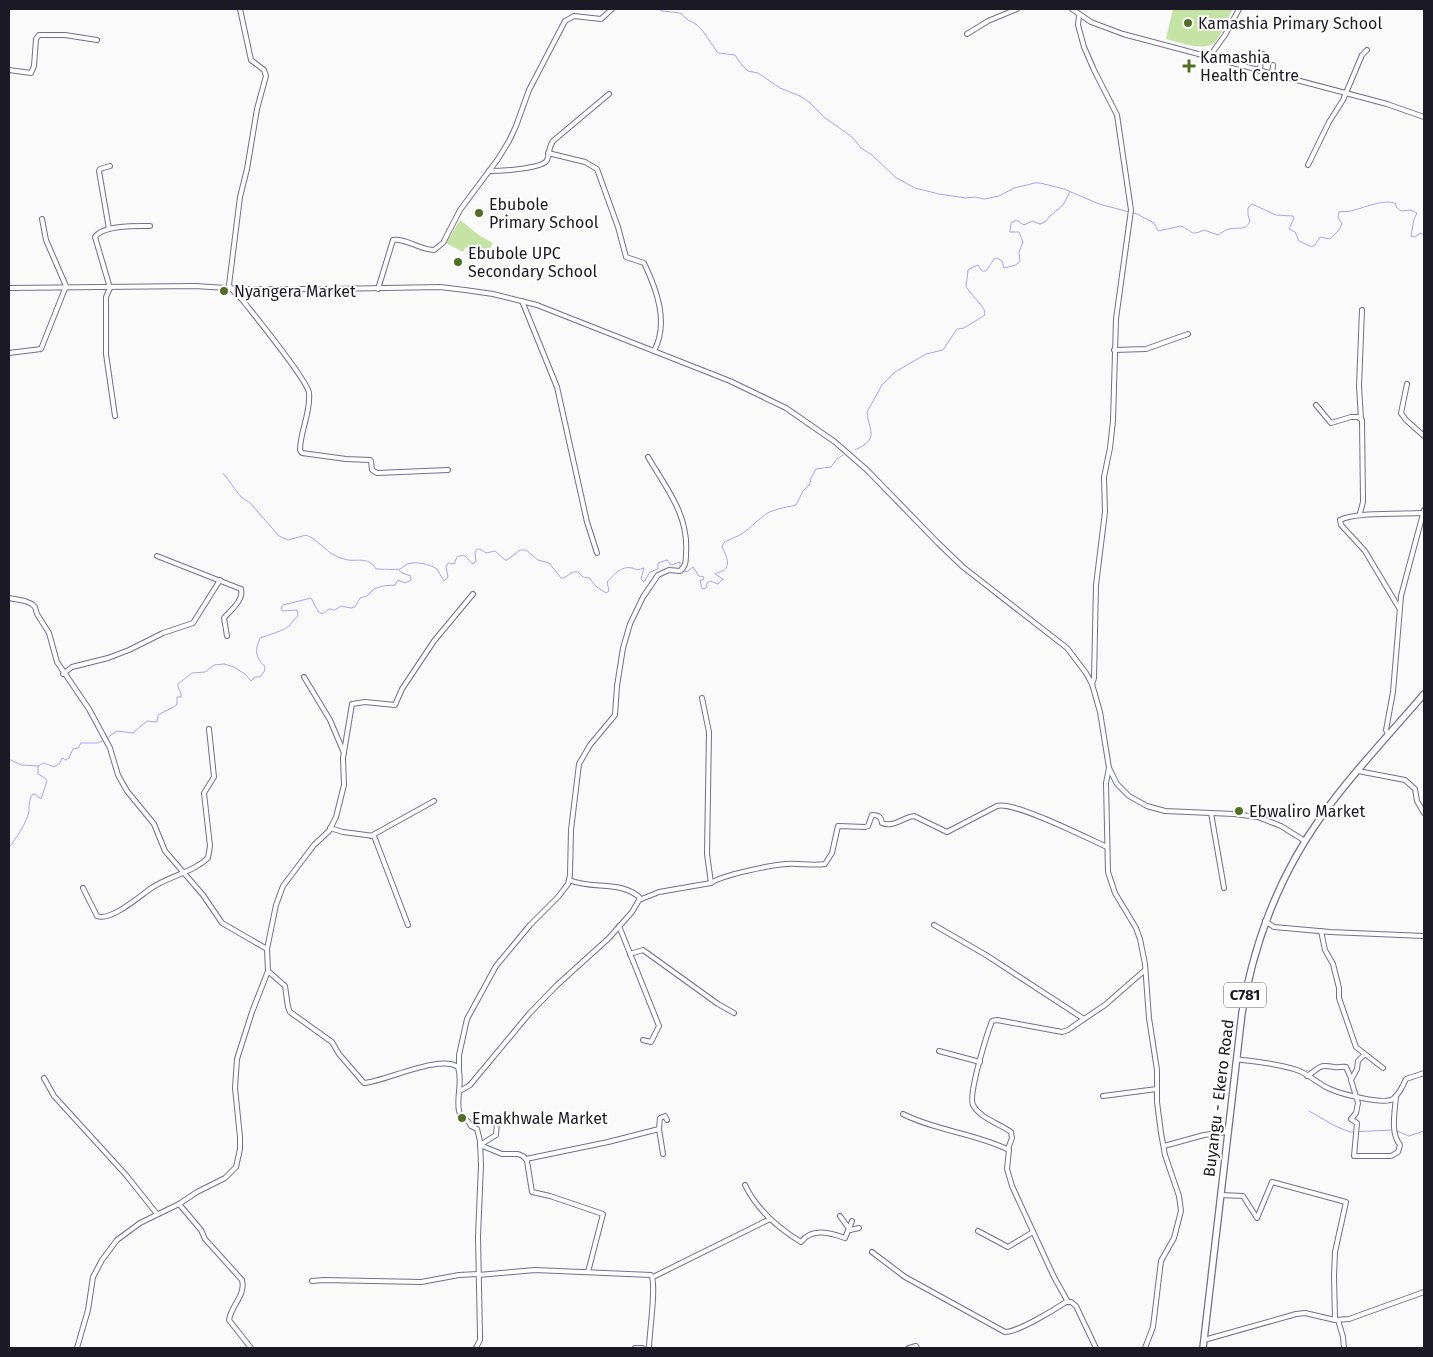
<svg xmlns="http://www.w3.org/2000/svg" width="1433" height="1357" font-family="'Fira Sans',sans-serif">
<style>
.grass{fill:#c5e3a5}
.lines{fill:none;stroke-linecap:round;stroke-linejoin:round}
.stream{stroke:#aba3f0;stroke-width:1}
.street-casing{stroke:#716f8d;stroke-width:6}
.primary-casing{stroke:#716f8d;stroke-width:8}
.street{stroke:#fff;stroke-width:4}
.primary{stroke:#fff;stroke-width:5.5}
.poi-dot{fill:#517026;stroke:#fff;stroke-width:2}
.labels{text-anchor:middle;stroke-width:4;stroke-linejoin:round;paint-order:stroke}
.shield{fill:#fff;stroke:#5f5e66;stroke-width:1}
.shield-label{font-size:15px;font-weight:bold;fill:#1a1925}
.poi-label{font-size:16px;fill:#1a1925;stroke:#fff;text-anchor:start}
.street-label{font-size:16px;fill:#1a1925;stroke:#fff}
</style>
<rect width="100%" height="100%" fill="#fafafa"/>
<g class="grass">
<path d="M1173 9H1233C1227 19 1223 32 1216 41 1205 53 1179 42 1166 39Z"/>
<path d="M460 220 480 236 493 243 484 258 466 247 463 252 446 243Z"/>
</g>
<g class="lines">
<g class="stream">
<path d="M659 9 662 11 680 13 688 20 696 24 702 30 718 53 735 55 741 64 748 71 758 73 780 88 800 96 809 102 824 117 852 137 861 148 872 155 895 177 915 188 939 194 966 198 975 197 984 199 999 196 1014 188 1035 183H1040L1064 189 1099 204 1137 214 1154 223 1158 231 1181 226C1192 230 1190 237 1204 230L1218 235C1221 233 1225 230 1229 229 1238 227 1246 231 1250 221L1248 215V208L1252 204 1276 215 1293 216 1294 218 1289 229 1295 232 1299 241 1312 247 1315 245 1320 237 1330 239 1339 230 1342 224 1338 217 1339 212C1343 211 1347 212 1351 211 1363 208 1386 198 1396 204V207L1401 211 1411 210 1417 213 1414 219 1411 236 1415 237 1420 233 1424 235"/>
<path d="M855 450C880 438 869 433 867 412L882 385 895 372 926 354 943 350 957 329 964 328 985 315 984 309 966 287 968 270 973 267 978 265 982 271H986L994 259 997 258 1002 261 1004 268 1016 265 1020 261 1019 252 1023 242 1019 232H1010L1011 223 1016 220 1024 225 1032 221 1040 224 1045 222 1050 216 1063 205 1070 192"/>
<path d="M223 473 241 497 250 503 279 536 288 540 306 535C321 541 327 555 344 559 356 563 368 555 376 569 380 569 397 570 400 569 402 568 404 566 407 564 415 561 430 564 437 569L444 581 448 577 446 567 448 563 454 564 457 557C467 552 467 560 473 564L476 561 475 553 477 549H480L486 553 495 551 505 560H507L520 550H526L538 560 549 563 561 578H564L573 572H578L583 577 589 578 597 587 606 593 609 591 607 582C613 576 621 565 632 568 637 570 638 570 644 568L641 579 644 582 650 572 658 569V563L667 560 671 565 680 562V569L684 572 688 571 693 567 699 576 704 577 703 580H700L702 589 706 588 707 583 710 581 718 584 723 579 715 574C718 572 725 571 726 568 730 562 725 553 722 547L723 544C728 539 734 538 740 535 749 530 755 522 762 517 771 509 784 508 796 505L803 491 810 484 811 478 816 469 831 467 837 459 843 455"/>
<path d="M107 738 117 731 133 733 147 721 157 722 158 715 177 705V697H181C182 691 177 689 178 684L192 673 205 672 214 665 224 664 234 667 245 674 251 681 255 677H260L264 672 265 667C256 657 254 652 260 638 266 636 286 630 290 625 293 621 294 619 298 616L297 610 282 611 281 608 283 605 311 598 318 611 322 614 329 609 335 610 341 606 351 608 355 607 360 598 367 596 374 589 382 586 395 585 398 580 405 583 411 580V576L402 573 399 570"/>
<path d="M9 759 21 765 38 766"/>
<path d="M9 847C15 841 28 820 29 811 29 805 29 801 32 795L35 794 41 799 47 781 45 778 38 774V766L44 763 54 767 60 763 62 758 66 760 69 758 73 749 78 748 81 743H98L104 740"/>
<path d="M1309 1111 1335 1126 1350 1132 1393 1130"/>
<path d="M1397 1131 1409 1136 1424 1131"/>
</g>
<g class="street-casing">
<g id="street">
<path d="M240 9 251 60 264 70 266 76 257 109 247 169 240 197 229 285C232 292 240 296 244 302 255 316 308 381 309 393 311 413 300 431 300 450L302 453 346 459 370 460 371 461 372 470 377 473 448 470"/>
<path d="M1072 9 1091 22 1123 34 1387 104 1424 117"/>
<path d="M1079 15 1078 25 1084 47 1094 70 1117 115 1131 210 1116 319 1113 421 1110 448 1104 477 1105 512 1096 585 1094 678 1092 684"/>
<path d="M967 34 988 21 1017 9"/>
<path d="M1209 57 1225 35 1239 9"/>
<path d="M9 70 31 73 34 66 36 39 39 35H65L97 40"/>
<path d="M1260 71 1261 58 1263 54"/>
<path d="M1272 74 1273 65"/>
<path d="M548 153 585 162 597 169 618 227 626 257 644 263C657 290 669 323 654 351"/>
<path d="M1308 165 1329 122 1343 100 1362 55 1367 50"/>
<path d="M489 171C499 171 543 169 547 160 550 153 548 148 553 141L609 94"/>
<path d="M109 229 99 171 100 169 110 166"/>
<path d="M9 288 195 286 242 289H330L440 287 465 290 493 294 537 305 730 381 786 408 835 442 867 470 938 543 963 567 1067 648 1086 673 1092 684 1100 712 1109 768 1117 784 1129 796 1147 806 1165 811 1234 814 1258 817 1281 826 1305 841"/>
<path d="M378 289 393 240C406 238 420 250 434 250L443 243 460 210 498 159 509 141 516 126 529 90 565 21 574 16 601 19 612 9"/>
<path d="M522 301 557 387 587 522 597 553"/>
<path d="M1114 350 1146 349 1188 334"/>
<path d="M9 353 41 349 66 286 46 240 42 219"/>
<path d="M1407 384 1401 413 1406 420 1424 436"/>
<path d="M1316 405 1331 423 1351 417H1358L1362 420 1363 502 1360 513"/>
<path d="M115 416 106 354V297L110 288 95 237C103 225 136 226 150 226"/>
<path d="M1361 419 1359 386 1362 310"/>
<path d="M157 556 241 589C244 600 231 610 224 618L227 636"/>
<path d="M9 598 25 601 32 604 35 607 37 614 49 633 57 662 89 709 110 748 118 775 127 791 154 824 165 851 203 895 222 923 267 949 268 971 285 986 288 1007 290 1012 332 1042 339 1054 364 1083C386 1081 440 1054 458 1067 463 1082 456 1096 459 1111 460 1117 469 1120 471 1126L477 1129 480 1141 481 1165 478 1236 480 1335V1340L476 1348"/>
<path d="M1399 608 1365 551 1341 525 1340 520C1355 512 1402 514 1422 513"/>
<path d="M63 674 72 667 108 658 129 650 163 633 193 623 220 580"/>
<path d="M304 677 330 720 344 753"/>
<path d="M1388 735 1386 730 1393 692 1401 596 1424 510"/>
<path d="M1109 768 1106 783 1108 872 1115 893 1136 928 1140 939 1145 964 1149 1018 1157 1070V1102L1161 1133 1165 1155 1179 1196 1181 1211 1174 1238 1161 1261 1153 1327 1145 1348"/>
<path d="M1358 771 1405 780 1415 789 1417 801 1424 813"/>
<path d="M1211 813 1224 888"/>
<path d="M330 828 343 832 374 836 408 925"/>
<path d="M371 836 434 801"/>
<path d="M569 880C592 890 624 880 641 899"/>
<path d="M711 883C722 875 771 865 786 864 799 863 812 866 825 864L832 853 838 826 865 827 868 826 872 815C878 815 881 816 882 823 893 828 904 817 914 816L947 832 997 806C1014 801 1087 838 1107 847"/>
<path d="M83 888 97 916C110 922 140 896 150 889 168 876 192 873 208 858L210 846 204 793 214 777 209 729"/>
<path d="M1265 921 1274 927 1330 932 1424 936"/>
<path d="M934 925 986 955 1084 1019 1105 1005 1145 970"/>
<path d="M619 926 659 1026 651 1042 643 1040"/>
<path d="M1321 931 1325 950 1333 964 1339 988V998L1356 1047 1383 1068"/>
<path d="M267 949 276 905 283 886 314 845 329 831 336 817 344 785 343 758 352 704 365 702 395 705 402 689 434 641 473 594"/>
<path d="M630 954 643 950 718 1004 734 1013"/>
<path d="M939 1051 980 1062"/>
<path d="M1364 1055 1358 1061 1357 1069 1351 1080 1358 1103 1356 1113 1351 1119 1357 1123 1354 1156H1391L1398 1152 1400 1145C1390 1132 1395 1112 1396 1096"/>
<path d="M1236 1059C1256 1062 1277 1063 1297 1070 1309 1074 1318 1084 1330 1089 1341 1094 1384 1105 1393 1099 1399 1094 1403 1086 1406 1079L1424 1073"/>
<path d="M459 1068V1055L467 1019 496 966 530 925 558 897 568 884 570 875 571 830 579 764 590 745 615 715 617 686 623 648 630 624 643 597 658 575 669 570 680 571C686 566 686 561 686 553 689 515 666 488 648 457"/>
<path d="M1307 1076C1321 1068 1317 1064 1334 1067 1338 1068 1342 1066 1346 1067L1351 1078"/>
<path d="M44 1078 54 1096 126 1175 157 1214"/>
<path d="M460 1091 470 1085 529 1014 556 986 609 938 632 912 639 900 659 892 711 883 707 854 709 732 702 698"/>
<path d="M1103 1096 1157 1089"/>
<path d="M903 1114C936 1131 975 1133 1009 1150L1007 1169 1012 1186 1054 1277 1068 1302"/>
<path d="M659 1129 660 1118 665 1116 667 1120"/>
<path d="M480 1145 502 1154H518L523 1156 527 1161 532 1192 550 1196 603 1214 588 1272"/>
<path d="M480 1145 496 1135 497 1121 499 1118"/>
<path d="M1164 1146 1204 1135 1227 1132"/>
<path d="M1008 1149 1012 1138 1011 1132C1000 1124 980 1118 973 1105 968 1094 987 1034 992 1021L997 1020 1062 1032 1068 1030 1084 1019"/>
<path d="M526 1159 608 1142 659 1129 663 1154"/>
<path d="M745 1185C757 1210 778 1228 801 1242 812 1227 831 1233 845 1238L852 1221"/>
<path d="M1221 1195 1243 1196 1257 1218 1272 1182 1346 1202 1335 1252 1334 1276 1335 1320"/>
<path d="M179 1204 201 1230 205 1239 242 1280C246 1295 231 1306 229 1320L251 1348"/>
<path d="M840 1216 850 1230"/>
<path d="M850 1230 859 1228"/>
<path d="M978 1231 1008 1247 1033 1232"/>
<path d="M872 1252 905 1277 1005 1332C1018 1332 1054 1310 1066 1302H1071L1076 1306 1096 1348"/>
<path d="M478 1275 535 1270 651 1275C657 1283 649 1335 649 1348"/>
<path d="M653 1277 770 1219"/>
<path d="M312 1281 324 1280 421 1282 459 1275 478 1274"/>
<path d="M1338 1320 1343 1337 1344 1348"/>
<path d="M1204 1340 1296 1314 1305 1313 1335 1320 1349 1319 1424 1292"/>
<path d="M77 1348 88 1310 93 1277 102 1260 117 1240 140 1223 179 1204 197 1192 225 1178 236 1167 240 1149V1137L235 1088 237 1059 252 1012 268 971"/>
<path d="M635 1348H642"/>
<path d="M909 1348 916 1346 917 1348"/>
</g>
</g>
<g class="primary-casing">
<path id="primary" d="M1203 1348 1242 1013C1254 942 1279 876 1321 817 1352 773 1390 734 1424 694"/>
</g>
<use href="#street" class="street"/>
<use href="#primary" class="primary"/>
</g>
<g class="poi-dot">
<circle cx="1188" cy="23" r="5"/>
<path d="M1186.5 58.5h5v5h5v5h-5v5h-5v-5h-5v-5h5z"/>
<circle cx="479" cy="213" r="5"/>
<circle cx="458" cy="262" r="5"/>
<circle cx="224" cy="291" r="5"/>
<circle cx="1239" cy="811" r="5"/>
<circle cx="462" cy="1118" r="5"/>
</g>
<g class="labels">
<rect class="shield" x="1224" y="982.5" width="42" height="25" rx="4"/>
<g class="shield-label">
<text x="1245" y="1000">C781</text>
</g>
<g class="poi-label">
<text x="1198" y="29">Kamashia Primary School</text>
<text x="1200" y="63">Kamashia<tspan x="1200" dy="18">Health Centre</tspan></text>
<text x="489" y="210">Ebubole<tspan x="489" dy="18">Primary School</tspan></text>
<text x="468" y="259">Ebubole UPC<tspan x="468" dy="18">Secondary School</tspan></text>
<text x="234" y="297">Nyangera Market</text>
<text x="1249" y="817">Ebwaliro Market</text>
<text x="472" y="1124">Emakhwale Market</text>
</g>
<g class="street-label">
<text transform="translate(1218 1098) rotate(-83)" y="6">Buyangu - Ekero Road</text>
</g>
</g>
<rect width="1433" height="1357" fill="none" stroke="#1a1925" stroke-width="20"/>
</svg>
